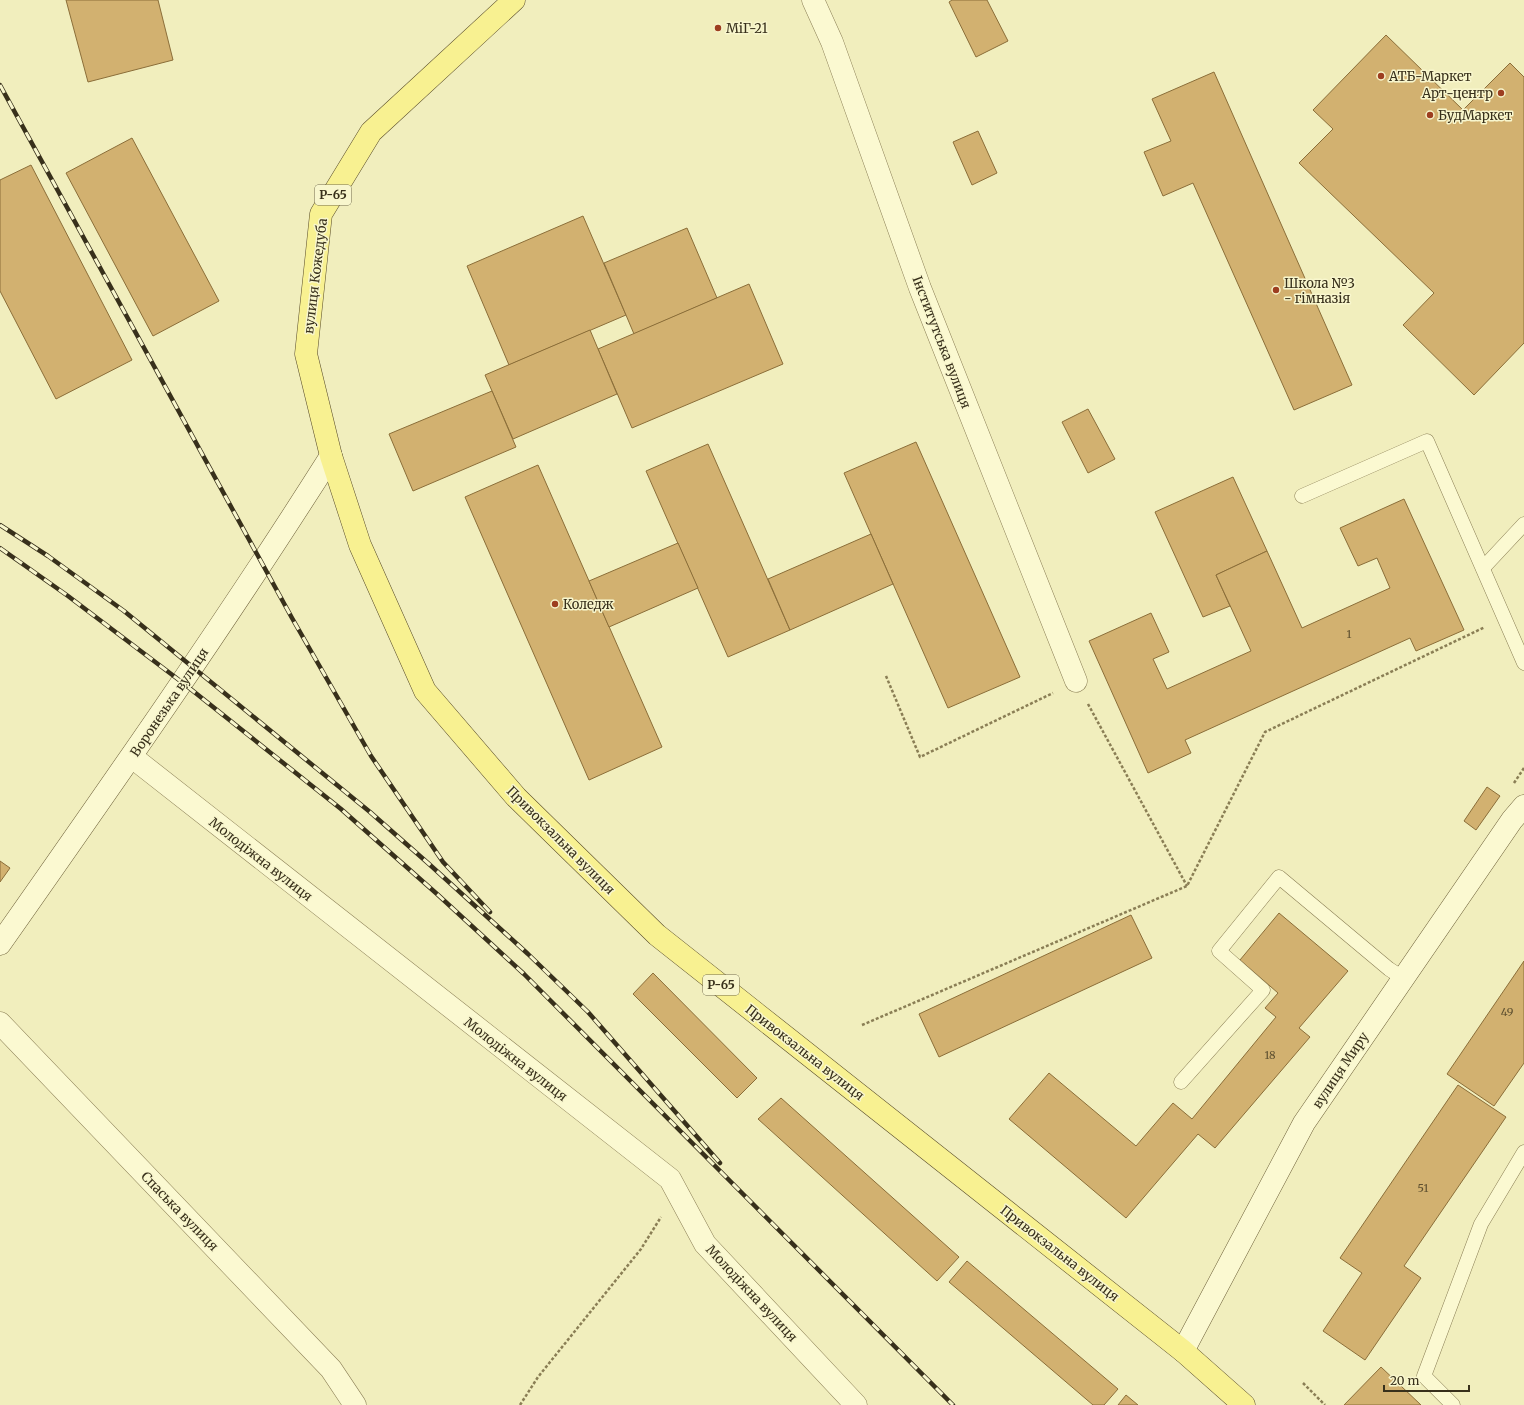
<svg xmlns="http://www.w3.org/2000/svg" width="1524" height="1405" font-family="Merriweather,serif">
<style>
.building{fill:#d2b170;stroke:#8b6e39}
.lines{fill:none;stroke-linecap:round;stroke-linejoin:round}
.service-casing{stroke:#8a7e55;stroke-width:15}
.minor-casing{stroke:#8a7e55;stroke-width:23}
.secondary-casing{stroke:#6c5f38;stroke-width:23}
.primary-casing{stroke:#574a2a;stroke-width:23}
.path{stroke:#8a7e55;stroke-width:2.5;stroke-dasharray:3 2;stroke-linecap:butt}
.service{stroke:#fbf9d1;stroke-width:14}
.minor{stroke:#fbf9d1;stroke-width:22}
.secondary{stroke:#fbf9d1;stroke-width:22}
.primary{stroke:#f8f191;stroke-width:22}
.rail-casing{stroke:#38301b;stroke-width:4.5}
.rail{stroke:#f8f6cd;stroke-width:3;stroke-dasharray:9;stroke-linecap:butt}
.poi-dot{fill:#9d3e20;stroke:#f8f6cd;stroke-width:1.5}
.labels{text-anchor:middle;stroke-width:3;stroke-linejoin:round;paint-order:stroke}
.number-label{font-size:11px;fill:#5e5030}
.shield{fill:#f8f6cd;stroke:#726b50;stroke-width:1}
.shield-label{font-size:12px;font-weight:bold;fill:#38301b}
.poi-label{font-size:13px;fill:#38301b;stroke:#f8f6cd;text-anchor:start}
.street-label{font-size:13px;fill:#38301b;stroke:#f8f6cd}
</style>
<rect width="100%" height="100%" fill="#f1eebd"/>
<g class="building">
<path d="M66 0H158L173 60 88 82Z"/>
<path d="M952 0H987L1008 41 976 57 949 2Z"/>
<path d="M1386 35 1463 110 1510 63 1524 77V343L1474 395 1403 325 1434 293 1299 163 1333 129 1313 110Z"/>
<path d="M1214 72 1352 385 1294 410 1193 183 1163 196 1144 152 1171 141 1152 99Z"/>
<path d="M978 131 997 173 972 185 953 142Z"/>
<path d="M132 138 219 301 153 336 66 173Z"/>
<path d="M31 165 132 360 56 399 0 291V180Z"/>
<path d="M583 216 626 315 509 365 467 266Z"/>
<path d="M687 228 717 298 634 334 604 263Z"/>
<path d="M749 284 783 364 632 428 598 349Z"/>
<path d="M590 330 617 394 513 439 485 375Z"/>
<path d="M492 391 516 447 413 491 389 434Z"/>
<path d="M1088 409 1115 459 1088 473 1062 422Z"/>
<path d="M916 442 1020 677 948 708 844 473Z"/>
<path d="M708 444 790 630 728 657 646 471Z"/>
<path d="M538 465 662 747 589 780 465 497Z"/>
<path d="M1233 477 1267 551 1216 575 1230 606 1203 617 1155 512Z"/>
<path d="M1404 499 1464 630 1416 651 1410 638 1185 740 1191 753 1148 773 1089 641 1151 613 1169 652 1153 659 1167 689 1251 651 1216 575 1267 551 1302 628 1390 588 1377 558 1358 566 1340 528Z"/>
<path d="M871 534 893 584 790 630 768 579Z"/>
<path d="M678 543 698 588 609 627 589 581Z"/>
<path d="M1487 787 1500 796 1476 830 1464 821Z"/>
<path d="M0 861 10 868 0 882Z"/>
<path d="M1279 913 1348 971 1299 1028 1310 1037 1215 1148 1198 1134 1126 1218 1009 1119 1049 1073 1136 1146 1173 1103 1192 1119 1276 1017 1265 1008 1278 993 1240 960Z"/>
<path d="M1131 915 1152 958 939 1057 919 1014Z"/>
<path d="M1524 961V1063L1494 1106 1447 1074Z"/>
<path d="M653 973 757 1078 737 1098 633 994Z"/>
<path d="M1458 1085 1506 1117 1404 1266 1421 1278 1365 1360 1323 1331 1362 1273 1340 1258Z"/>
<path d="M781 1098 959 1257 937 1281 758 1119Z"/>
<path d="M967 1261 1118 1389 1104 1405H1093L949 1282Z"/>
<path d="M1381 1367 1421 1405H1344Z"/>
<path d="M1126 1395 1138 1405H1118Z"/>
</g>
<g class="lines">
<g class="service-casing">
<g id="service">
<path d="M1302 496 1427 441 1524 663"/>
<path d="M1483 568 1524 524"/>
<path d="M1181 1082 1263 990 1219 951 1279 877 1389 969 1403 978"/>
<path d="M1453 1405 1424 1376 1481 1224 1524 1152"/>
</g>
</g>
<g class="minor-casing">
<g id="minor">
<path d="M813 0 832 42 920 288 1076 681"/>
<path d="M132 757 670 1179 705 1244 856 1405"/>
<path d="M0 1023 331 1369 355 1405"/>
</g>
</g>
<g class="secondary-casing">
<g id="secondary">
<path d="M0 944C113 783 226 622 331 456"/>
<path d="M1183 1351 1304 1123 1512 820 1524 806"/>
</g>
</g>
<g class="primary-casing">
<path id="primary" d="M514 0 371 132 321 214 306 354 331 456 360 545 425 691 516 797 657 935 1183 1351 1244 1405"/>
</g>
<g class="path">
<path d="M886 676 920 757 1053 693"/>
<path d="M1088 704 1187 886"/>
<path d="M1514 783 1524 768"/>
<path d="M862 1025 1187 886 1265 732 1485 627"/>
<path d="M1303 1383 1325 1405"/>
<path d="M520 1405 538 1377 641 1249 661 1217"/>
</g>
<use href="#service" class="service"/>
<use href="#minor" class="minor"/>
<use href="#secondary" class="secondary"/>
<use href="#primary" class="primary"/>
<g class="rail-casing">
<g id="rail">
<path d="M0 85 292 618 371 756 443 862 490 912"/>
<path d="M0 525 48 556 124 611 370 812 429 864 528 954 588 1012 720 1163"/>
<path d="M0 548 68 596 183 683 341 809 437 894 524 974 953 1405"/>
</g>
</g>
<use href="#rail" class="rail"/>
</g>
<g class="poi-dot">
<circle cx="718" cy="28" r="4"/>
<circle cx="1381" cy="76" r="4"/>
<circle cx="1501" cy="93" r="4"/>
<circle cx="1430" cy="115" r="4"/>
<circle cx="1276" cy="290" r="4"/>
<circle cx="555" cy="604" r="4"/>
</g>
<g class="labels">
<g class="number-label">
<text x="1349" y="638">1</text>
<text x="1507" y="1016">49</text>
<text x="1270" y="1059">18</text>
<text x="1423" y="1192">51</text>
</g>
<g class="shield">
<rect x="315" y="185" width="36" height="20" rx="3"/>
<rect x="703" y="975" width="36" height="20" rx="3"/>
</g>
<g class="shield-label">
<text x="333" y="199">Р-65</text>
<text x="721" y="989">Р-65</text>
</g>
<g class="poi-label">
<text x="726" y="33">МіГ-21</text>
<text x="1389" y="81">АТБ-Маркет</text>
<text x="1493" y="98" text-anchor="end">Арт-центр</text>
<text x="1438" y="120">БудМаркет</text>
<text x="1284" y="288">Школа №3<tspan x="1284" dy="15">- гімназія</tspan></text>
<text x="563" y="609">Коледж</text>
</g>
<g class="street-label">
<text transform="translate(315 276) rotate(-83)" y="5">вулиця Кожедуба</text>
<text transform="translate(942 342) rotate(69)" y="5">Інститутська вулиця</text>
<text transform="translate(169 702) rotate(-56)" y="5">Воронезька вулиця</text>
<text transform="translate(561 840) rotate(45)" y="5">Привокзальна вулиця</text>
<text transform="translate(261 859) rotate(38)" y="5">Молодіжна вулиця</text>
<text transform="translate(805 1052) rotate(38)" y="5">Привокзальна вулиця</text>
<text transform="translate(516 1059) rotate(38)" y="5">Молодіжна вулиця</text>
<text transform="translate(1340 1070) rotate(-56)" y="5">вулиця Миру</text>
<text transform="translate(180 1211) rotate(46)" y="5">Спаська вулиця</text>
<text transform="translate(1060 1253) rotate(38)" y="5">Привокзальна вулиця</text>
<text transform="translate(752 1293) rotate(47)" y="5">Молодіжна вулиця</text>
</g>
</g>
<path d="M1384 1385v6h85v-6" fill="none" stroke="#38301b" stroke-width="2"/>
<text x="1390" y="1385" font-size="12" fill="#38301b" stroke="#f8f6cd" stroke-width="3" paint-order="stroke">20 m</text>
</svg>
